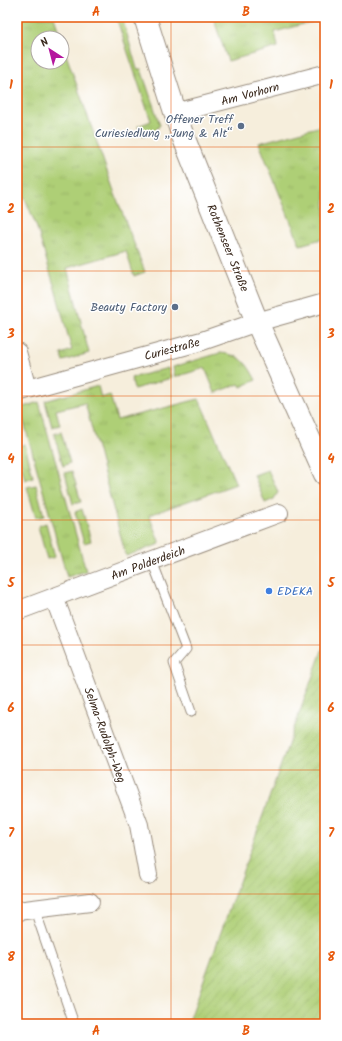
<svg xmlns="http://www.w3.org/2000/svg" width="342" height="1041" font-family="Kalam,sans-serif">
<style>
.grass{fill:url(#grass-tufts);stroke:#747c4a}
.garden{fill:url(#garden-furrows);stroke:#747c4a}
.lines{fill:none;stroke-linecap:round;stroke-linejoin:round}
.lane-casing{stroke:#988c7d;stroke-width:11}
.street-casing{stroke:#988c7d;stroke-width:20}
.secondary-casing{stroke:#988c7d;stroke-width:24}
.lane{stroke:#fff;stroke-width:9}
.street{stroke:#fff;stroke-width:18}
.secondary{stroke:#fff;stroke-width:22}
.grid{fill:none;stroke:#e8590c;stroke-width:1;stroke-opacity:0.55}
.service-dot{fill:#5c6f8a;stroke:#fff;stroke-width:1.5}
.shop-dot{fill:#3f7fe0;stroke:#fff;stroke-width:1.5}
.labels{text-anchor:middle;stroke-width:3;stroke-linejoin:round;paint-order:stroke}
.street-label{font-size:12px;fill:#3b2a1e;stroke:#fff}
.service-label{font-size:12px;fill:#4e5e75;stroke:#fff;text-anchor:end}
.shop-label{font-size:12px;fill:#366cbe;stroke:#fff;text-anchor:start}
.neatline{fill:none;stroke:#e8590c;stroke-width:1.5}
.grid-label{font-size:13px;text-anchor:middle;font-weight:bold;fill:#e8590c}
</style>
<defs>
<pattern id="grass-tufts" width="24" height="20" patternUnits="userSpaceOnUse"><rect width="24" height="20" fill="#aecf76"/><path d="M3 7l-1-3M5 7V3M7 7l1-3M15 17l-1-3M17 17v-4M19 17l1-3" fill="none" stroke="#97b266"/></pattern>
<pattern id="garden-furrows" width="10" height="10" patternUnits="userSpaceOnUse"><rect width="10" height="10" fill="#aecf76"/><path d="M-1 1l2-2M0 10L10 0M9 11l2-2" fill="none" stroke="#97b266"/></pattern>
</defs>
<rect width="100%" height="100%" fill="#fff"/>
<filter id="ink" filterUnits="userSpaceOnUse"><feTurbulence type="fractalNoise" baseFrequency=".025" numOctaves="2"/><feDisplacementMap in="SourceGraphic" scale="8" xChannelSelector="R" yChannelSelector="G"/><feConvolveMatrix kernelMatrix="1 2 1 2 8 2 1 2 1" color-interpolation-filters="sRGB"/></filter>
<filter id="wash" filterUnits="userSpaceOnUse"><feTurbulence type="fractalNoise" baseFrequency=".012" numOctaves="4" result="noise"/><feDisplacementMap in="SourceGraphic" scale="16" xChannelSelector="R" yChannelSelector="G"/><feGaussianBlur stdDeviation="0.9" result="paint"/><feColorMatrix in="noise" values="0 0 0 0 0 0 0 0 0 0 0 0 0 0 0 0 0 1.4 0 .05"/><feComposite in="paint" operator="in"/></filter>
<g filter="url(#wash)">
<rect width="100%" height="100%" fill="#f6eedc"/>
<g class="grass">
<path d="M17 17H54L61 38H38V62H62V43L115 194 145 272 134 276 126 251 67 268 89 353 63 361 61 354 72 350 56 292 36 225 17 179Z"/>
<path d="M116 17H122L137 69H141L160 125C155 131 150 136 142 135L138 126 151 121Z"/>
<path d="M213 17H325V18L275 32 278 47 228 61Z"/>
<path d="M325 125V238L300 245 259 143Z"/>
<path d="M220 353C242 355 246 362 256 380L241 387 239 384 215 393 205 368 175 377 173 367Z"/>
<path d="M168 368 171 378 134 389 131 378Z"/>
<path d="M98 386 101 398 110 395 117 420 199 399 236 484 149 515 160 544 126 556 85 403 56 410 60 425 52 427 45 401Z"/>
<path d="M39 402 86 571 67 577 20 408Z"/>
<path d="M61 432 70 463 63 466 54 434Z"/>
<path d="M25 444 33 477 25 480 17 447Z"/>
<path d="M268 470 278 492 274 499 265 503 254 475Z"/>
<path d="M72 471 81 502 73 504 65 473Z"/>
<path d="M36 485 44 516 36 518 27 487Z"/>
<path d="M82 509 91 541 84 543 75 512Z"/>
<path d="M46 523 55 557 47 559 38 526Z"/>
</g>
<path class="garden" d="M325 642V1024H188Z"/>
</g>
<g filter="url(#ink)">
<g class="lines">
<g class="lane-casing">
<g id="lane">
<path d="M152 561 186 649 174 663 191 712"/>
<path d="M35 910 74 1024"/>
</g>
</g>
<g class="street-casing">
<g id="street">
<path d="M175 113 325 74"/>
<path d="M17 352 27 389"/>
<path d="M17 392 202 341 257 322 325 303"/>
<path d="M54 597 139 825 148 875"/>
<path d="M17 611 279 513"/>
<path d="M17 911 90 902"/>
</g>
</g>
<g class="secondary-casing">
<path id="secondary" d="M145 17 181 131 257 322 325 474"/>
</g>
<use href="#lane" class="lane"/>
<use href="#street" class="street"/>
<use href="#secondary" class="secondary"/>
</g>
</g>
<path class="grid" d="M171 17V1024M17 147H325M17 271H325M17 396H325M17 520H325M17 645H325M17 770H325M17 894H325"/>
<g class="service-dot">
<circle cx="241" cy="126" r="4"/>
<circle cx="175" cy="307" r="4"/>
</g>
<circle class="shop-dot" cx="269" cy="591" r="4"/>
<g class="labels">
<g class="street-label">
<text transform="translate(250 94) rotate(-15)" y="4">Am Vorhorn</text>
<text transform="translate(228 248) rotate(68)" y="4">Rothenseer Straße</text>
<text transform="translate(172 349) rotate(-15)" y="4">Curiestraße</text>
<text transform="translate(148 563) rotate(-20)" y="4">Am Polderdeich</text>
<text transform="translate(105 735) rotate(70)" y="4">Selma-Rudolph-Weg</text>
</g>
<g class="service-label">
<text x="233" y="123">Offener Treff<tspan x="233" dy="14">Curiesiedlung „Jung &amp; Alt“</tspan></text>
<text x="167" y="311">Beauty Factory</text>
</g>
<g class="shop-label">
<text x="277" y="595">EDEKA</text>
</g>
</g>
<rect width="342" height="1041" fill="none" stroke="#fff" stroke-width="44"/>
<g transform="translate(50 50) rotate(324)"><circle r="19" fill="#ffffff" stroke="#b1aaa5"/>
<path d="M0-3L7 15L0 10L-7 15Z" fill="#b5179e"/>
<text y="-6" font-size="11" font-weight="bold" text-anchor="middle" fill="#3b2a1e">N</text>
</g>
<rect x="22" y="22" width="298" height="997" class="neatline"/>
<g class="grid-label">
<text x="96" y="16">A</text>
<text x="246" y="16">B</text>
<text x="11" y="89">1</text>
<text x="331" y="89">1</text>
<text x="11" y="213">2</text>
<text x="331" y="213">2</text>
<text x="11" y="338">3</text>
<text x="331" y="338">3</text>
<text x="11" y="463">4</text>
<text x="331" y="463">4</text>
<text x="11" y="587">5</text>
<text x="331" y="587">5</text>
<text x="11" y="712">6</text>
<text x="331" y="712">6</text>
<text x="11" y="837">7</text>
<text x="331" y="837">7</text>
<text x="11" y="961">8</text>
<text x="331" y="961">8</text>
<text x="96" y="1035">A</text>
<text x="246" y="1035">B</text>
</g>
</svg>
